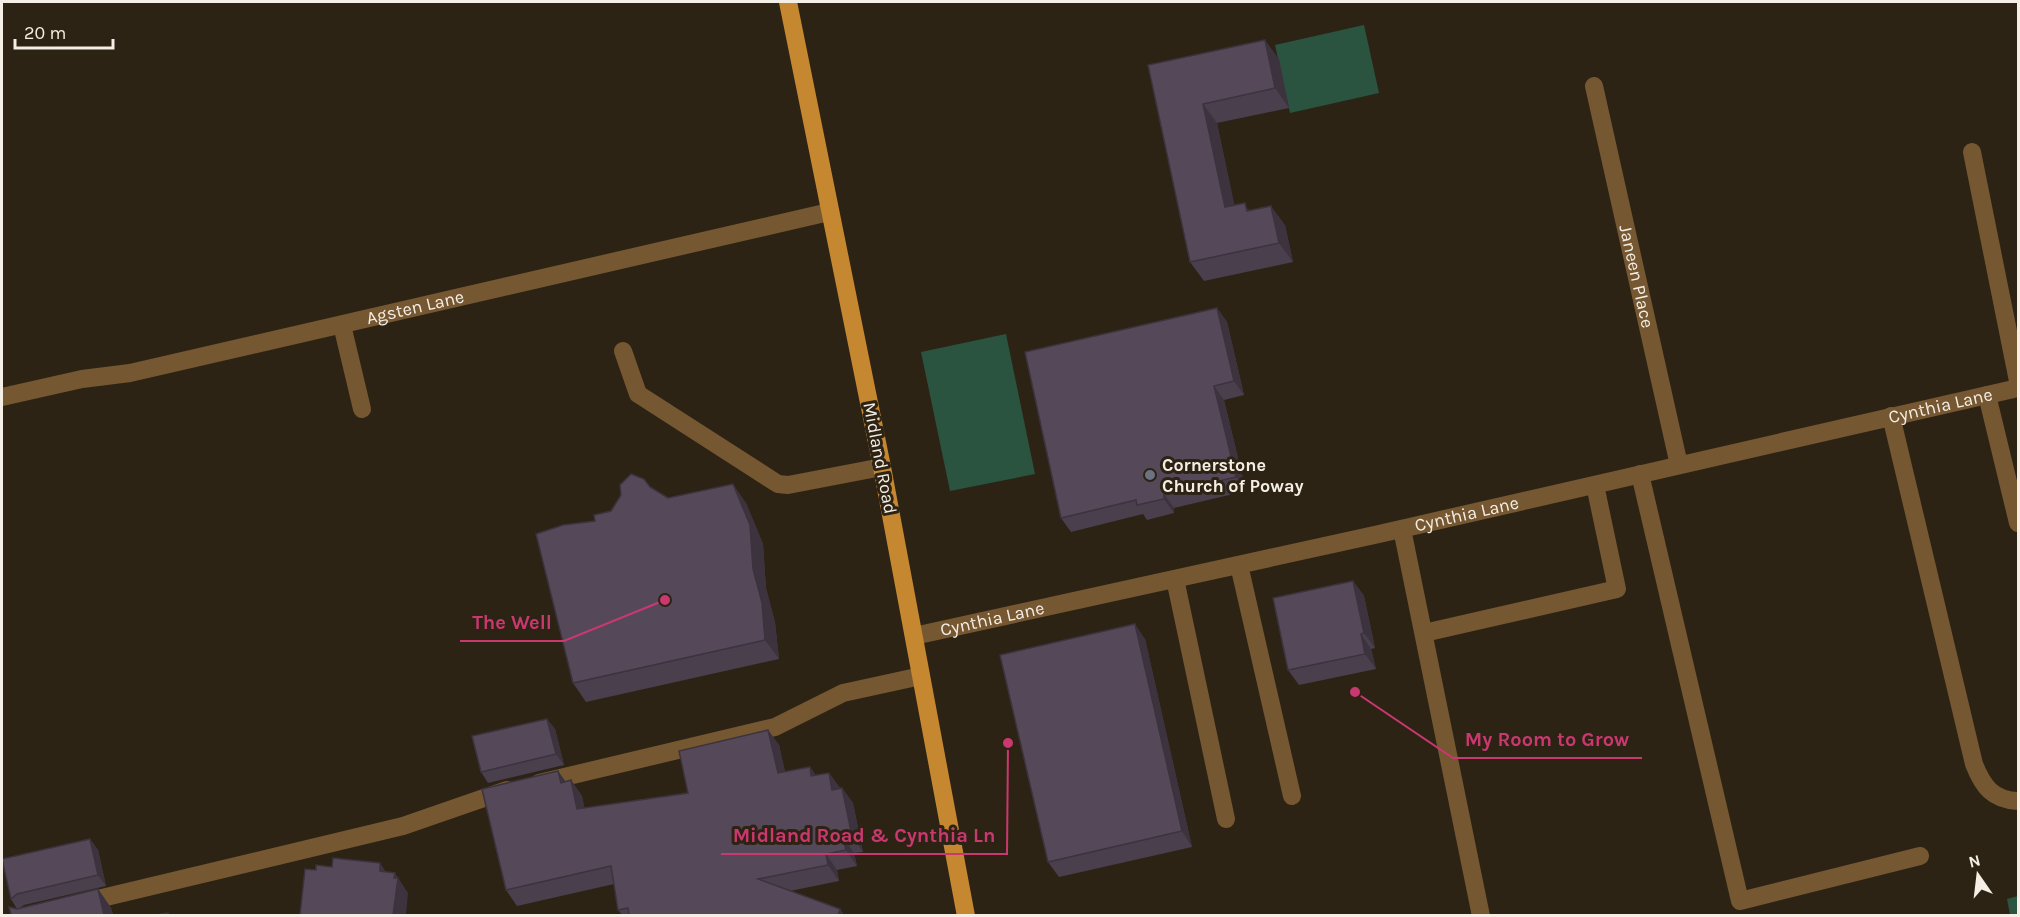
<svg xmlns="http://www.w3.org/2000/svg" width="2020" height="917" font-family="Karla,sans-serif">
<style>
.green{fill:#2a5440}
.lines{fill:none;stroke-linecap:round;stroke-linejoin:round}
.minor{stroke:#755732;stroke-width:18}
.major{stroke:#c68731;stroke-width:18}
.wall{fill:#493f4d}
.shaded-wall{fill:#3c333e}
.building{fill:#554959;stroke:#3c333e;stroke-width:1.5}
.worship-dot{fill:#6b7280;stroke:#2d2314;stroke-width:2}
.labels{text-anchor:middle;stroke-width:6;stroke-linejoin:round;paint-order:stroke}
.street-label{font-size:18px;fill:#f5eee4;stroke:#2d2314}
.poi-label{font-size:18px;font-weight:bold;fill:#f5eee4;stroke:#2d2314;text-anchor:start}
.leader{fill:none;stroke:#ca3870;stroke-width:2}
.callout-dot{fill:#ca3870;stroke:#2d2314;stroke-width:2}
.callout-label{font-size:20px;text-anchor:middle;font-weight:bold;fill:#ca3870;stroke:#2d2314;stroke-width:6;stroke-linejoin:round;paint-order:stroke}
</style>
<rect width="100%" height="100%" fill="#2d2314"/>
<g class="green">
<path d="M1364 25 1379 93 1290 113 1275 45Z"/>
<path d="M1006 334 1035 474 950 491 921 352Z"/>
<path d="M2018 896V915H2010L2007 899Z"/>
</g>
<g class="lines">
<g class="minor">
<path id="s1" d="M1594 86 1679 465"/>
<path d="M1972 152 2018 381"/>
<path d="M342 325 362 409"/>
<path d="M623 351 638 394 778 484 788 485 882 467"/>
<path d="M1987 395 2018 523"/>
<path id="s2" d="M2 397 82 379 130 373 829 212"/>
<path d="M1891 416 1974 764C1983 787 1993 800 2018 801"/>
<path d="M1640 474 1740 901 1920 856"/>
<path d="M1402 529 1481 916"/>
<path d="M1239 565 1292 796"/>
<path d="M1175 579 1226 819"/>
<path d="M1424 633 1617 589 1595 485"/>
<path id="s3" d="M914 636 1379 534 2018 388"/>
<path d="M539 783 775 727 843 693 921 676"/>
<path d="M81 903 403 826 507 790"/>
</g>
<path class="major" d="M788 2 882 467 966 916"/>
</g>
<g class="wall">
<path d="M1279 59 1289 108 1217 123 1234 205 1250 210 1285 225 1293 262 1204 281 1190 262 1148 65Z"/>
<path d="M1217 308 1227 322 1244 395 1224 400 1246 491 1174 508V513L1147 520 1143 514 1071 532 1061 518Z"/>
<path d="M644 479 651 488 668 498 746 503 763 544 766 588 775 622 779 659 586 702 573 683 595 521 611 511Z"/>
<path d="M1353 581 1364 596 1375 648 1371 649 1376 669 1299 685 1288 670Z"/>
<path d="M1145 639 1192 847 1059 877 1048 862Z"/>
<path d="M547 719 555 729 564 765 488 783 481 772Z"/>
<path d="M768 730 779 745 785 772 810 767 816 776 829 773 840 788H842L853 803 863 852 854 853 857 866 837 870 839 881 790 891 840 909 844 915H622L618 910 614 884 517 906 506 890 558 771 566 782 571 780 582 796 584 808 688 793Z"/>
<path d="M90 839 98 850 106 886 24 905 20 908 98 889 111 908 113 915H11L17 909 11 899Z"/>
</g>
<g class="shaded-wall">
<path d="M1265 40 1279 59 1289 108 1275 88Z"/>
<path d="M1203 104 1217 123 1239 226 1225 207Z"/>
<path d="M1271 206 1285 225 1293 262 1279 243Z"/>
<path d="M1217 308 1227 322 1244 395 1234 381Z"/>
<path d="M1214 386 1224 400 1246 491 1236 477Z"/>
<path d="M733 484 746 503 763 544 766 588 775 622 779 659 765 640 753 569Z"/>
<path d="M1164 494 1174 508V513L1164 499Z"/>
<path d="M1353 581 1364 596 1375 648 1364 633Z"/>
<path d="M1135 624 1145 639 1192 847 1182 831Z"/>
<path d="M1361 634 1371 649 1376 669 1365 654Z"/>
<path d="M547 719 555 729 564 765 556 754Z"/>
<path d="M768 730 779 745 789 789 778 773Z"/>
<path d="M810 767 821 783 811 776Z"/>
<path d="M558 771 569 787 561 783Z"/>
<path d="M829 773 840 788 832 790Z"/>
<path d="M571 780 582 796 588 824 577 809Z"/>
<path d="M842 788 853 803 863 852 852 836Z"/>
<path d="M843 837 854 853 857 866 846 850Z"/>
<path d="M90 839 98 850 106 886 98 875Z"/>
<path d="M826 854 837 870 839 881 828 865Z"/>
<path d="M380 863 391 879 380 871Z"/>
<path d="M395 873 408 893 406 915H393Z"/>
<path d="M98 889 111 908 113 915H104Z"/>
<path d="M840 909 844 915H838Z"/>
</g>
<g class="building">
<path d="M1265 40 1275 88 1203 104 1225 207 1245 203 1247 211 1271 206 1279 243 1190 262 1148 65Z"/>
<path d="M1217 308 1234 381 1214 386 1236 477 1164 494V499L1137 505 1136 500 1061 518 1025 352Z"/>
<path d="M631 474 644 479 650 487 668 498 733 484 750 525 753 569 762 603 765 640 573 683 536 534 563 525 595 521 594 515 611 511 621 495 620 485Z"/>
<path d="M1353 581 1364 633 1361 634 1365 654 1288 670 1273 598Z"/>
<path d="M1135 624 1182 831 1048 862 1000 655Z"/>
<path d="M547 719 556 754 481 772 472 736Z"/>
<path d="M768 730 778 773 810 767 811 776 829 773 832 790 842 788 852 836 843 837 846 850 826 854 828 865 758 879 840 909 838 915H629L628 908 618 910 611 866 506 890 482 789 558 771 561 783 571 780 577 809 688 793 679 751Z"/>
<path d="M90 839 98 875 17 894 11 899 2 859Z"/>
<path d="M333 858 380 863V871L395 873 394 878H398L393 915H300L305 869 316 870V865L332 867Z"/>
<path d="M98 889 104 915H11L9 907 17 909Z"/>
<path d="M168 913 169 915H156Z"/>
</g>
<circle class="worship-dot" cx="1150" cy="475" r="6"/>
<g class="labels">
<g class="street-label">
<text dy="6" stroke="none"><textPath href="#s1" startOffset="195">Janeen Place</textPath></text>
<text dy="6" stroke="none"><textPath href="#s2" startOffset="423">Agsten Lane</textPath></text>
<text dy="6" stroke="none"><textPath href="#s3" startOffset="1052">Cynthia Lane</textPath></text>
<text transform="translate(880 458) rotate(79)" y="6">Midland Road</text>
<text dy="6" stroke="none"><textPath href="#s3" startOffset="566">Cynthia Lane</textPath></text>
<text dy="6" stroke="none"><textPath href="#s3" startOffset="80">Cynthia Lane</textPath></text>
</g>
<g class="poi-label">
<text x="1162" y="471">Cornerstone<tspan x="1162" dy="21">Church of Poway</tspan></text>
</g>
</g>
<path class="leader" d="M665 600L564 641H460M1355 692L1453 758H1642M1008 743L1007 854H721"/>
<g class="callout-dot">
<circle cx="665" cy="600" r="6"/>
<circle cx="1355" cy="692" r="6"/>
<circle cx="1008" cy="743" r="6"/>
</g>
<g class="callout-label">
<text x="512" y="629">The Well</text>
<text x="1547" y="746">My Room to Grow</text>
<text x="864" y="842">Midland Road &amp; Cynthia Ln</text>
</g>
<rect width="2020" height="917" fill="none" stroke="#f5eee4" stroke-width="6"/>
<g transform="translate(1978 875) rotate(346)" stroke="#2d2314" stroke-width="4.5" paint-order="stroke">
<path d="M0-4.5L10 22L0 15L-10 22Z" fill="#f5eee4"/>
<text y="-9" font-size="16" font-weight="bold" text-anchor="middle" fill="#f5eee4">N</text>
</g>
<path d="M15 39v9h98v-9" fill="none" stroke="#f5eee4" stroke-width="3"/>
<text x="24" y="39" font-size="18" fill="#f5eee4" stroke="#2d2314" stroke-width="4.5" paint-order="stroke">20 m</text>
</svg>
